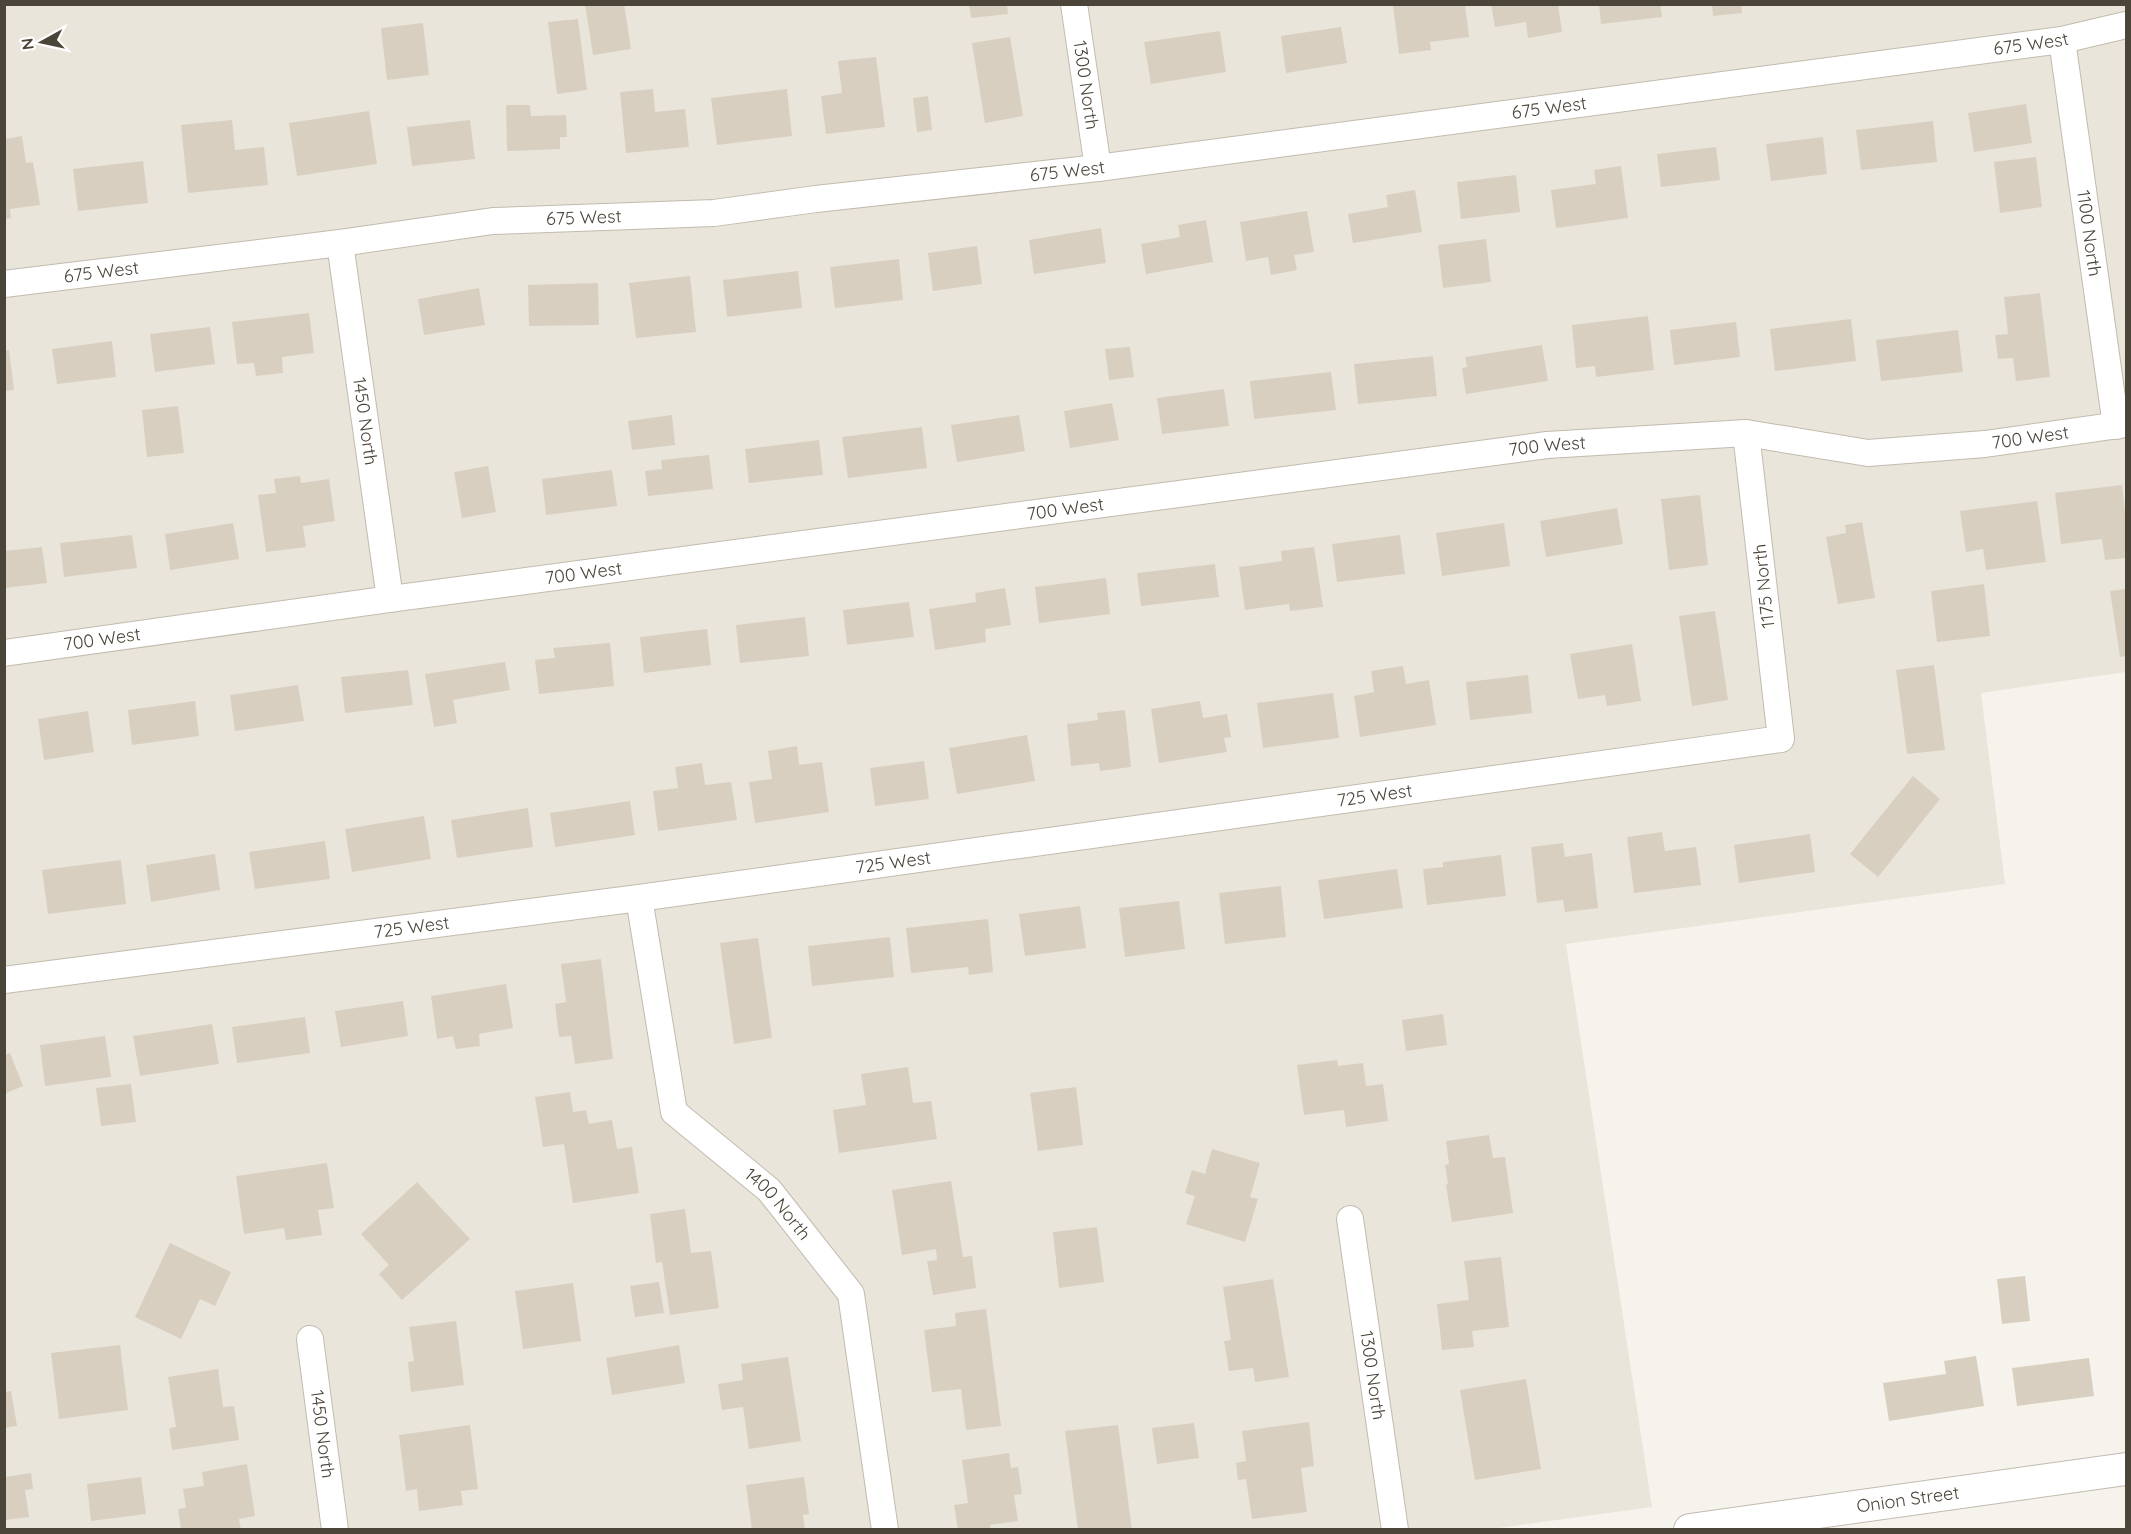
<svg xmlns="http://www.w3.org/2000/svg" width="2131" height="1534" font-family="Quicksand,sans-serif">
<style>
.residential{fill:#eae5da}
.building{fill:#d8cfc1}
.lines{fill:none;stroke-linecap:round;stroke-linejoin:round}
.minor-casing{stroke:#c2bbae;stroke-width:28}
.tertiary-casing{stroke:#c2bbae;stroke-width:34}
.minor{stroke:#fff;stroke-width:26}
.tertiary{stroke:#fff;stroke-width:32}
.labels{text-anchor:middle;stroke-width:6;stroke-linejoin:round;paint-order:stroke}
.street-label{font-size:18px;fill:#4b4439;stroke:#fff}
</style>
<rect width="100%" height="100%" fill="#f6f3ec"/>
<path class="residential" d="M4 5H2126V672L1981 693 2005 884 1566 944 1652 1507 1484 1530 5 1529Z"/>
<g class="building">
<path d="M585 4H624L631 49 593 55Z"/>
<path d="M969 4H1007L1008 14 971 18Z"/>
<path d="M1465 4 1469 37 1430 42 1431 50 1399 54 1393 5Z"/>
<path d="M1491 4H1558L1562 32 1528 38 1526 22 1495 27Z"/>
<path d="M1599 4H1660L1662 17 1601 24Z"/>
<path d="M1712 4H1741L1742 13 1713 16Z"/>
<path d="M578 19 587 90 557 94 548 22Z"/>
<path d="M423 23 429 75 387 80 381 28Z"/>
<path d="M1341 27 1347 63 1286 73 1281 36Z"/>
<path d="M1220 31 1226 72 1151 84 1144 42Z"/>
<path d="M1010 37 1023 116 985 123 972 43Z"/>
<path d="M876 57 885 127 826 134 821 96 842 93 838 61Z"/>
<path d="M653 89 655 112 685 109 689 147 626 153 620 92Z"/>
<path d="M787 89 792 136 717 145 711 98Z"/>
<path d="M928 96 932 130 917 132 913 98Z"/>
<path d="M2026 104 2032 143 1974 152 1968 113Z"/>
<path d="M506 105H530L531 116 566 115 567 137H560V149L507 151Z"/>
<path d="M369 111 377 164 297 176 289 123Z"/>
<path d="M232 120 235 150 264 147 268 185 188 193 181 125Z"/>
<path d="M470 120 475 159 412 166 407 127Z"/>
<path d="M1933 121 1937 162 1861 170 1856 130Z"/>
<path d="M22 136 26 163 33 162 40 205 10 209 11 218 5 219V139Z"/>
<path d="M1823 137 1827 174 1771 181 1766 144Z"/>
<path d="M1716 147 1720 180 1661 187 1657 154Z"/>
<path d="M2036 157 2042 207 2000 213 1994 162Z"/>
<path d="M143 161 148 203 78 211 73 169Z"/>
<path d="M1621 166 1628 218 1556 228 1551 190 1596 184 1594 170Z"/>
<path d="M1516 175 1520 212 1461 219 1457 182Z"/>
<path d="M1415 190 1422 232 1353 243 1348 214 1388 207 1386 195Z"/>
<path d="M1307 211 1314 252 1294 255 1297 270 1271 275 1268 257 1246 261 1240 222Z"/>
<path d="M1206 220 1213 262 1146 274 1141 244 1180 237 1178 225Z"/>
<path d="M1101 228 1106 263 1034 274 1029 240Z"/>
<path d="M1486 239 1491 282 1443 288 1438 245Z"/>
<path d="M977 246 982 284 933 291 928 253Z"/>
<path d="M899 259 903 300 835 308 830 267Z"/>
<path d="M798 271 802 308 727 317 723 280Z"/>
<path d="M690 276 696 332 636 338 629 283Z"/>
<path d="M598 283 599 325 529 326 528 285Z"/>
<path d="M479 288 485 325 424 335 418 299Z"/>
<path d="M2040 293 2050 377 2016 381 2013 358 1998 359 1995 335 2008 334 2004 297Z"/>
<path d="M309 313 314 353 282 357 283 373 256 376 254 363 237 364 232 322Z"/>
<path d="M1648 316 1654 370 1596 377 1595 366 1576 368 1572 325Z"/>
<path d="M1851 319 1856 361 1775 371 1770 329Z"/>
<path d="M1736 322 1740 357 1674 365 1670 330Z"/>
<path d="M210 327 215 364 155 372 150 334Z"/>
<path d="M1958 330 1963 372 1881 381 1876 340Z"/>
<path d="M112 341 116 377 57 384 52 349Z"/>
<path d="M1542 345 1548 381 1466 394 1462 368 1467 367 1465 357Z"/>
<path d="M1130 347 1134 377 1109 380 1105 349Z"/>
<path d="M9 350 14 390 4 391V351Z"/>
<path d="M1433 356 1437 396 1358 404 1354 364Z"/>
<path d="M1331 372 1336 410 1254 419 1250 381Z"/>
<path d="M1224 389 1229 426 1162 434 1157 398Z"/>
<path d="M1112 403 1119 440 1070 448 1064 411Z"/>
<path d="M178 406 184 453 147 457 142 410Z"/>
<path d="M672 415 675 445 632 450 628 421Z"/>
<path d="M1019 415 1025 451 957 462 951 425Z"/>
<path d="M922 427 927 468 848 478 842 437Z"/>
<path d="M819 440 823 475 749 483 745 449Z"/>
<path d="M709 455 713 489 648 496 645 471 662 469 661 460Z"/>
<path d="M488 466 496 512 462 518 454 472Z"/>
<path d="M612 470 617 506 546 515 542 479Z"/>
<path d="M300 476 301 483 329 479 335 521 303 526 306 547 266 552 258 495 276 493 274 479Z"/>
<path d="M2122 485 2126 521V558L2105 560 2102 539 2061 544 2055 493Z"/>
<path d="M1700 495 1708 565 1669 570 1661 499Z"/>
<path d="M2037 501 2046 562 1986 570 1983 549 1966 552 1960 511Z"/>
<path d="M1617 508 1623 544 1546 557 1540 521Z"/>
<path d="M1862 522 1875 598 1838 604 1826 537 1846 533 1845 525Z"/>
<path d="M233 523 239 559 170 570 165 534Z"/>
<path d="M1504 523 1510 566 1442 576 1436 533Z"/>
<path d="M132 535 137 568 64 577 60 543Z"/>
<path d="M1400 535 1405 574 1337 582 1332 544Z"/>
<path d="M42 547 47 583 4 588V551Z"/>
<path d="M1314 547 1323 607 1290 611 1289 604 1245 610 1239 567 1282 561 1281 551Z"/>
<path d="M1215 564 1219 597 1141 606 1137 573Z"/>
<path d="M1106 578 1110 614 1039 623 1035 587Z"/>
<path d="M1984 584 1990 636 1937 642 1931 591Z"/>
<path d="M1005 588 1011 625 985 629 986 642 935 650 929 609 976 602 975 593Z"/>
<path d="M2126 589V656L2120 657 2110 591Z"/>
<path d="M909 602 914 637 847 645 843 610Z"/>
<path d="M1715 611 1728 700 1692 706 1679 616Z"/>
<path d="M805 617 809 656 740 663 736 625Z"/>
<path d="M707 629 711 665 644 673 640 637Z"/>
<path d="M610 643 614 686 539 694 535 660 555 658 553 648Z"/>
<path d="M1632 644 1641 701 1607 706 1605 695 1578 699 1570 654Z"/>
<path d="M505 662 510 690 453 700 457 723 434 727 425 674Z"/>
<path d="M1934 665 1945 750 1907 754 1896 670Z"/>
<path d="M1403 666 1406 684 1429 680 1436 725 1360 737 1354 696 1374 692 1371 671Z"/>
<path d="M408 670 413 705 345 713 341 677Z"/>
<path d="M1528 675 1532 713 1470 720 1466 682Z"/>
<path d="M298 685 304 721 235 731 230 695Z"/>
<path d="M1333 693 1339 738 1263 748 1257 703Z"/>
<path d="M195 701 199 736 132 745 128 710Z"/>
<path d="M1200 701 1203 718 1227 714 1231 737 1224 738 1227 752 1159 763 1151 709Z"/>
<path d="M1125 710 1131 767 1100 771 1099 763 1071 766 1067 724 1098 720 1097 713Z"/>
<path d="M88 711 94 752 44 760 38 719Z"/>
<path d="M1027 735 1035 781 957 794 949 748Z"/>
<path d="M797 746 799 765 822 762 829 812 755 823 749 782 772 779 768 751Z"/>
<path d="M924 761 929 799 875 806 870 768Z"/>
<path d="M702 763 705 785 731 782 737 820 658 831 653 791 678 788 675 767Z"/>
<path d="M1913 776 1940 799 1878 877 1850 854Z"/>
<path d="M630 801 635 835 555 847 550 813Z"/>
<path d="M528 808 533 847 457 858 451 820Z"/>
<path d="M424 816 431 859 352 872 345 829Z"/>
<path d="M1662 832 1665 851 1696 847 1701 885 1634 893 1627 837Z"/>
<path d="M1810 834 1815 872 1739 883 1734 845Z"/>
<path d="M325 841 330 879 255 889 249 852Z"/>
<path d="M1563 843 1565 857 1592 853 1598 908 1565 912 1563 900 1537 903 1531 847Z"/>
<path d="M215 854 220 890 151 902 146 865Z"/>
<path d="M1501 855 1506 896 1427 905 1423 869 1443 867V862Z"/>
<path d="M121 860 126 904 48 914 42 870Z"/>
<path d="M1397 869 1403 908 1324 919 1318 880Z"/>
<path d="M1281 886 1286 937 1225 944 1219 893Z"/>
<path d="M1179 901 1185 949 1125 957 1119 908Z"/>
<path d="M1080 906 1086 948 1025 956 1019 914Z"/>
<path d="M988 919 993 972 969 975 968 967 911 973 906 928Z"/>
<path d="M890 937 894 977 812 986 808 946Z"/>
<path d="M758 938 772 1038 734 1044 720 943Z"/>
<path d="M601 959 613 1059 575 1064 571 1036 559 1037 555 1004 566 1002 561 964Z"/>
<path d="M506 984 513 1028 479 1034 480 1046 456 1049 453 1036 437 1039 431 996Z"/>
<path d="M403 1001 408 1036 341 1047 335 1011Z"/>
<path d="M1443 1014 1447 1045 1406 1051 1402 1020Z"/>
<path d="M305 1017 310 1053 237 1063 232 1027Z"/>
<path d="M212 1024 219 1064 140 1076 133 1036Z"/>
<path d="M105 1036 111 1077 45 1086 40 1045Z"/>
<path d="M10 1053 23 1086 4 1094V1055Z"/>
<path d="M1337 1060 1338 1066 1363 1063 1366 1086 1383 1084 1388 1121 1346 1127 1344 1110 1304 1115 1297 1065Z"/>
<path d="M908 1067 913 1103 931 1101 937 1139 839 1153 833 1110 866 1105 861 1074Z"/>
<path d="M131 1084 136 1122 101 1126 96 1088Z"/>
<path d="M1076 1087 1083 1145 1038 1151 1030 1093Z"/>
<path d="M570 1092 573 1112 586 1110 589 1124 612 1120 617 1149 632 1147 639 1193 573 1203 564 1144 543 1147 535 1097Z"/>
<path d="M1489 1135 1493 1158 1505 1157 1513 1213 1452 1222 1446 1185 1448 1184 1445 1165 1449 1164 1446 1141Z"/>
<path d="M1212 1149 1260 1163 1250 1197 1258 1199 1245 1242 1186 1224 1195 1196 1185 1193 1192 1170 1205 1174Z"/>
<path d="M327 1163 334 1208 318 1210 322 1235 286 1240 284 1228 244 1234 236 1176Z"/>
<path d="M951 1181 963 1257 972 1256 976 1288 933 1295 927 1261 937 1260 936 1249 902 1255 892 1190Z"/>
<path d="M417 1182 470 1239 402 1300 379 1274 389 1265 361 1234Z"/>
<path d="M685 1209 691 1253 711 1251 719 1308 670 1315 662 1262 656 1263 650 1214Z"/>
<path d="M1097 1227 1104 1282 1059 1288 1053 1232Z"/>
<path d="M170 1243 231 1272 215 1306 200 1299 181 1339 135 1317Z"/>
<path d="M1501 1257 1509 1327 1472 1331 1474 1347 1442 1350 1437 1304 1469 1300 1464 1261Z"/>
<path d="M2025 1276 2030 1321 2002 1324 1997 1279Z"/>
<path d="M1273 1279 1289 1377 1255 1382 1253 1368 1229 1371 1224 1341 1231 1340 1223 1287Z"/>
<path d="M659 1282 664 1313 635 1317 630 1286Z"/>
<path d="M573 1283 581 1341 523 1349 515 1291Z"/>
<path d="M986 1309 1001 1426 966 1430 961 1389 932 1392 924 1330 956 1326 955 1313Z"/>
<path d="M456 1321 464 1385 411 1392 408 1362 414 1361 409 1327Z"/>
<path d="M120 1345 128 1410 59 1419 51 1353Z"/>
<path d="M679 1345 685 1383 612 1395 606 1358Z"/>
<path d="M1976 1356 1984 1406 1889 1421 1883 1383 1946 1374 1944 1361Z"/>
<path d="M788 1357 801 1441 749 1449 743 1407 722 1410 718 1384 743 1380 741 1364Z"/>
<path d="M2089 1358 2094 1396 2017 1406 2012 1368Z"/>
<path d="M218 1369 223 1407 234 1406 239 1440 172 1450 169 1428 176 1427 168 1377Z"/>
<path d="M1526 1379 1541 1469 1475 1480 1460 1390Z"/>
<path d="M11 1391 17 1426 4 1428V1392Z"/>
<path d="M1309 1422 1314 1466 1301 1468 1307 1512 1252 1519 1246 1479 1238 1480 1236 1463 1246 1461 1242 1431Z"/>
<path d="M1194 1423 1199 1458 1157 1464 1152 1428Z"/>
<path d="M470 1425 478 1489 461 1491 463 1505 419 1511 417 1489 406 1491 399 1435Z"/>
<path d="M1118 1425 1132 1530H1078L1065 1431Z"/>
<path d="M1009 1453 1011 1468 1018 1467 1022 1494 1014 1495 1018 1521 990 1525 991 1530H958L954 1505 968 1503 962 1460Z"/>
<path d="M247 1464 255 1516 239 1519 241 1530H181L178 1509 186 1508 183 1489 204 1486 202 1472Z"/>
<path d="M31 1473 33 1489 25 1490 29 1517 5 1520V1477Z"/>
<path d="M141 1477 146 1514 91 1521 87 1484Z"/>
<path d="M804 1477 809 1514 803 1515 805 1530H752L746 1485Z"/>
</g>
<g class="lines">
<g class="minor-casing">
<g id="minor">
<path id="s1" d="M1074 4 1098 168"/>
<path id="s2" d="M2062 40 2116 426"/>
<path id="s3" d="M340 243 390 599"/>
<path id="s4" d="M4 284 340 243 493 221 714 213 816 199 1098 168 2062 40 2126 25"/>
<path id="s5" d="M4 653 390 599 1547 445 1746 433 1868 453 1985 444 2126 424"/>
<path id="s6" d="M639 898 674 1112 769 1190 851 1294 885 1530"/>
<path id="s7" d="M4 980 639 898 1781 739 1746 433"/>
<path id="s8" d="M1350 1219 1395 1530"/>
<path id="s9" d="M310 1339 335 1530"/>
</g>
</g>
<g class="tertiary-casing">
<g id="tertiary">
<path id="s10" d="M1690 1530 2126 1469"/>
</g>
</g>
<use href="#minor" class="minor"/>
<use href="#tertiary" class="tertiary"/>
</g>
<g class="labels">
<g class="street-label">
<text dy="6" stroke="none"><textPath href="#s4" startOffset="2042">675 West</textPath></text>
<text dy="6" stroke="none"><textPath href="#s1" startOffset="82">1300 North</textPath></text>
<text dy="6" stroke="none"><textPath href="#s4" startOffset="1556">675 West</textPath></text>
<text dy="6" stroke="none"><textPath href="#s4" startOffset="1070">675 West</textPath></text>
<text dy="6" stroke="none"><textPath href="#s4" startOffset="584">675 West</textPath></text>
<text dy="6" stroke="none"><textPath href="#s2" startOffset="195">1100 North</textPath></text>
<text dy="6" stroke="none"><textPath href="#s4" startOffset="98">675 West</textPath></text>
<text dy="6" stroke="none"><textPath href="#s3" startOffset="180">1450 North</textPath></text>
<text dy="6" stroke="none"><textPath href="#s5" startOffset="2043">700 West</textPath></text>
<text dy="6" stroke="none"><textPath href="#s5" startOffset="1557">700 West</textPath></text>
<text dy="6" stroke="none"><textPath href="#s5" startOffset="1071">700 West</textPath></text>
<text dy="6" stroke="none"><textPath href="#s5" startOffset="585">700 West</textPath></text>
<text transform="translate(1764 586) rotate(-96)" y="6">1175 North</text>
<text dy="6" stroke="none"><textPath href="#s5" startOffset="99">700 West</textPath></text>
<text dy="6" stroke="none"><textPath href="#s7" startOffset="1383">725 West</textPath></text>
<text dy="6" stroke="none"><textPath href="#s7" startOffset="897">725 West</textPath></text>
<text dy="6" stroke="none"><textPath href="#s7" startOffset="411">725 West</textPath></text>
<text dy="6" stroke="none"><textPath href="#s6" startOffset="356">1400 North</textPath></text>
<text dy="6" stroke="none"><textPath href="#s8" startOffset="158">1300 North</textPath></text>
<text dy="6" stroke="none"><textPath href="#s9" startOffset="96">1450 North</textPath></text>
<text dy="6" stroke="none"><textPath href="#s10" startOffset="220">Onion Street</textPath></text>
</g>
</g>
<rect width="2131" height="1534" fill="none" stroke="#4b4439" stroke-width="12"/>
<g transform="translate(42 42) rotate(262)" stroke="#ffffff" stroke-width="4.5" paint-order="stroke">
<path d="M0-4.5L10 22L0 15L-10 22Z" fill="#4b4439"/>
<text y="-9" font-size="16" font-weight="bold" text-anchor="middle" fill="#4b4439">N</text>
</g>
</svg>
